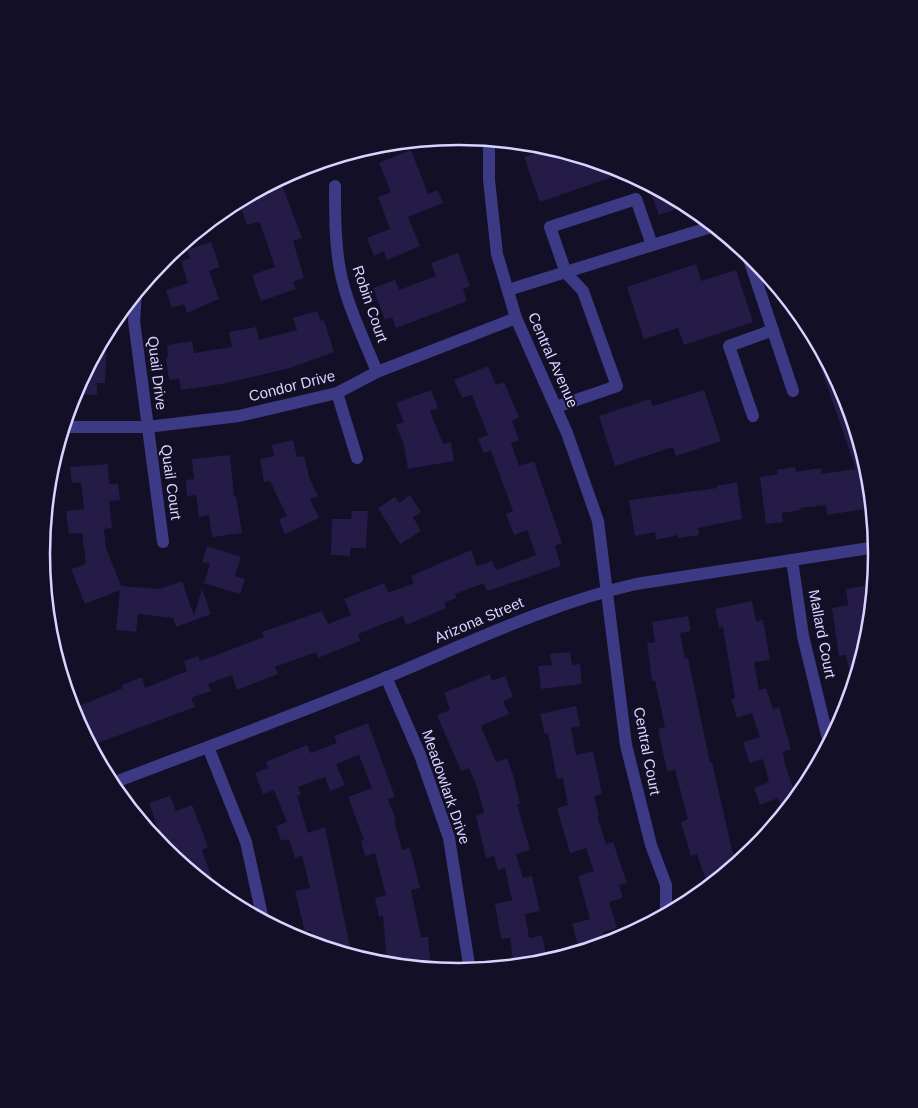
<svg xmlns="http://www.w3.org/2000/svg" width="918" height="1108" font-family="Helvetica,sans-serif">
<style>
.building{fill:#241b47}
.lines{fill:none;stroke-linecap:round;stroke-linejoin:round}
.minor{stroke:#3d3a85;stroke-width:12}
.labels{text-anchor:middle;stroke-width:4;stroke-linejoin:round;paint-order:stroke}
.street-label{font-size:15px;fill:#d9d4ff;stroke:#130f26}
.rim{fill:none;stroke:#d9d4ff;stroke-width:2.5}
</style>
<rect width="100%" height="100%" fill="#130f26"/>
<g class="building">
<path d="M552 148 611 166 615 176 540 202 524 157Z"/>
<path d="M411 150 428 194 438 190 443 203 408 217 420 246 387 260 384 251 374 256 367 238 390 229 378 197 391 192 379 163Z"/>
<path d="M648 184 655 187 688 205 659 215Z"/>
<path d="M282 185 302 238 293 241 304 278 293 282 296 289 261 301 252 275 275 267 260 223 258 222 247 225 239 202Z"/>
<path d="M211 242 220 267 209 271 219 299 187 313 184 304 172 308 166 290 188 283 181 261 190 258 187 250Z"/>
<path d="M458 253 470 286 463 289 467 301 396 328 392 317 385 320 373 288 395 280 399 290 436 276 431 263Z"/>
<path d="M696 264 701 281 736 270 753 322 684 345 678 328 644 339 627 287Z"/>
<path d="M317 311 321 321 324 320 334 352 290 368 222 384 181 390 179 379 169 380 166 357H168L167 345 192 341 194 353 232 347 229 332 256 327 259 340 297 330 293 318Z"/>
<path d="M107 331 105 383H97V395L73 394Z"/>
<path d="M825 357 845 394 869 473 872 508 827 515 826 505 800 508 801 510 782 513 783 522 766 524 760 477 778 474 777 470 795 467 796 472 821 468V474L856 469 818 360Z"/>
<path d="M488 366 496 385 504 382 519 417 512 421 519 440 511 443 519 466 534 461 562 543 555 546 561 566 487 591 484 583 455 594 456 598 444 603 446 608 421 619 406 625 403 616 358 634 360 641 318 658 316 652 275 667 278 674 237 690 232 675 208 684 211 691 191 698 195 707 90 746 72 709 123 688 122 685 142 677 145 688 187 671 184 661 198 656 200 661 264 637 262 632 322 611 328 624 351 615 344 599 384 583 388 593 414 583 411 576 471 550 477 566 492 561 496 570 536 555 527 530 514 535 506 514 513 511 491 451 484 453 478 439 488 435 472 395 462 398 454 380Z"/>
<path d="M431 390 438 408 430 411 443 444 451 442 454 461 408 469 404 445 396 425 404 422 396 403Z"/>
<path d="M704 390 721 441 676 456 673 447 615 466 599 416 650 399 653 406Z"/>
<path d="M293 440 297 457 304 456 309 477 318 496 310 499 319 518 285 534 279 520 287 516 270 481 264 482 260 459 274 456 272 445Z"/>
<path d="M230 455 234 497 236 496 242 533 212 537 209 515 199 517 196 495 187 496 186 480 194 479 192 459Z"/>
<path d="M108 464 109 484H118L120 500 109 501 112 528 104 529 106 548 121 586 160 589 182 581 194 616 202 589 211 614 176 627 173 618 138 614 136 632 116 630 120 590 85 604 71 569 86 564 82 533 69 534 66 511 84 509 81 482 72 483 70 467Z"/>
<path d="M737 482 742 519 698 528 699 535 678 538V535L656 540 655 532 635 536 629 500 717 488V486Z"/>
<path d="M410 495 421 512 413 517 421 531 400 544 378 508 395 497 399 503Z"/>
<path d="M352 511H368L366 548H350V556L331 555 332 519H351Z"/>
<path d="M207 546 241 557 235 576 245 579 240 594 204 583 210 564 202 562Z"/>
<path d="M869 585 872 604 869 636 853 688 846 655 839 656 832 608 848 605 846 589Z"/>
<path d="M752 601 756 621 763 620 770 660 754 662 759 690 766 688 773 709 779 707 791 749 783 752 785 765 797 798 784 813 778 798 760 805 754 788 769 782 763 759 750 763 743 742 760 737 752 713 737 718 731 699 735 698 723 627 719 628 715 609Z"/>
<path d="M688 616 691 631 680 633 685 659 688 658 710 763 712 762 732 850 738 863 708 887 697 854 691 856 685 836 681 822 688 819 675 770 667 771 658 729 665 727 655 681H652L647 643 655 642 652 622Z"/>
<path d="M570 652 572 665 580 664 582 684 541 689 538 666 552 665 550 654Z"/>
<path d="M490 674 492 681 505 676 513 697 503 701 509 714 481 726 496 762 507 758 514 778 520 804H517L530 850 516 854 523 878 532 876 540 911 525 914 529 938 542 935 546 955 513 961 510 938 501 939 495 904 512 900 505 868 498 870 494 856 486 858 476 816 484 813 477 787 469 768 461 771 437 715 450 710 444 693Z"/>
<path d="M576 706 580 726 571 728 576 755 593 751 602 794 594 796 599 815 597 816 606 844 613 842 627 883 619 885 623 898 609 902 617 928 603 932 606 942 604 945 580 952 572 924 590 919 578 876 594 871 586 848 570 853 557 808 568 805 563 778 557 779 548 733 545 734 540 714Z"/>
<path d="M368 723 395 797 388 799 396 820 394 821 402 850 410 848 420 888 411 890 421 937H428L431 969 387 965 383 916 379 917 375 898 386 895 375 853 365 856 361 841 364 840 348 797 372 788 359 755 336 764 345 785 330 791 325 777 298 787 301 794 297 796 308 833 325 827 352 956 314 944 311 931 305 932 295 891 310 888 302 855 295 858 289 839 281 841 276 826 287 822 274 790 263 794 255 773 268 768 266 762 307 745 310 753 337 743 334 736Z"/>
<path d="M170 796 176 811 192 805 208 847 202 850 217 893 166 852 149 803Z"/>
</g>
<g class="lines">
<g class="minor">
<path d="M489 139V180L497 254 516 318 567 433 598 521 626 745 651 845 666 885V915"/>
<path d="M335 186C335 214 335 243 340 270 347 306 364 339 377 372"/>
<path d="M747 253 793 391"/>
<path d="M508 290 714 226"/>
<path d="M136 293 134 321 163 542"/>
<path d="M337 393 357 458"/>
<path d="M556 407 617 386 583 291 566 273 550 227 636 199 652 245"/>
<path d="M753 416 729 346 773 330"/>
<path d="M63 427H147L239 416 337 393 377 372 516 318"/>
<path d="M792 560 803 636 829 743"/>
<path d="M386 677 420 755 449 838 470 971"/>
<path d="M208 747 246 842 263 920"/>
<path d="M110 784C202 749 294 715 385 678 469 643 548 604 636 584L876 547"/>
</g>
</g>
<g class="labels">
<g class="street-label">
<text transform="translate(370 304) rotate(71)" y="5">Robin Court</text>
<text transform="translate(553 360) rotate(66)" y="5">Central Avenue</text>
<text transform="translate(157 373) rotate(83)" y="5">Quail Drive</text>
<text transform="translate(292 386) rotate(-14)" y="5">Condor Drive</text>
<text transform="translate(171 482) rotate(82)" y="5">Quail Court</text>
<text transform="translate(479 620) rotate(-23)" y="5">Arizona Street</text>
<text transform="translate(822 634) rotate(79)" y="5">Mallard Court</text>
<text transform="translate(647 751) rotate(79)" y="5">Central Court</text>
<text transform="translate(446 787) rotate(71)" y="5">Meadowlark Drive</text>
</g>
</g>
<path d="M0 0H918V1108H0ZM50 554a409 409 0 1 1 818 0a409 409 0 1 1-818 0Z" fill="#130f26" fill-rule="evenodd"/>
<path class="rim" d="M50 554a409 409 0 1 1 818 0a409 409 0 1 1-818 0Z"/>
</svg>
